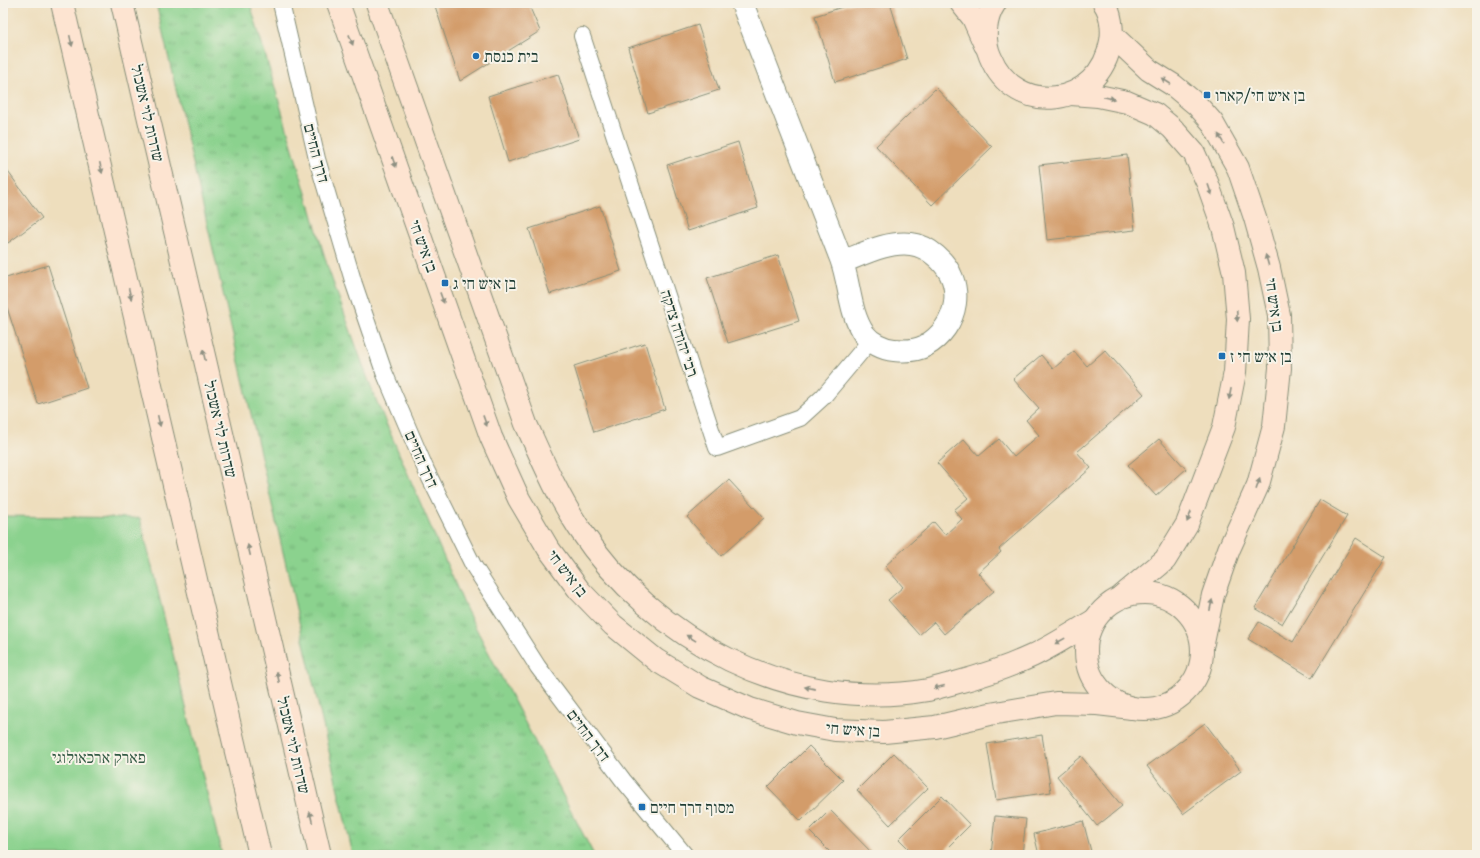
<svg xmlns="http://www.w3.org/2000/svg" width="1480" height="858" font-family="'Gentium Book Plus','Frank Ruhl Libre',serif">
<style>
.grass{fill:url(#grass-tufts);stroke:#558861}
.park{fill:#8bd28e;stroke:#558861}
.building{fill:#d39c6b}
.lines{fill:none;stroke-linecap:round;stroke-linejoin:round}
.lane-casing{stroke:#868e78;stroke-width:18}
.street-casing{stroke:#868e78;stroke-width:24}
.secondary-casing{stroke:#868e78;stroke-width:24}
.lane{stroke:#fff;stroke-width:16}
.street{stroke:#fff;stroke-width:22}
.secondary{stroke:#fde4d1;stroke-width:22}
.oneway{fill:#8e9082}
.poi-dot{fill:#1f6fb2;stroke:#f7f3e8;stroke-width:1.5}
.labels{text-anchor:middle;stroke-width:4;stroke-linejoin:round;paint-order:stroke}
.poi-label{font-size:16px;fill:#1f3d34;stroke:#f7f3e8;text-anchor:start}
.street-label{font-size:16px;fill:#1f3d34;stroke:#f7f3e8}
.park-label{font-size:16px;fill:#355b46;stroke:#f7f3e8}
</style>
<defs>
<pattern id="grass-tufts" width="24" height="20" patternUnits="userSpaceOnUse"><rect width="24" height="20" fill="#8bd28e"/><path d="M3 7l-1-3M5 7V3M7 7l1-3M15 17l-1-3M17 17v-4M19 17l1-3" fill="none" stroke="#71ac75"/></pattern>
</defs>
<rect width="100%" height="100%" fill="#f7f3e8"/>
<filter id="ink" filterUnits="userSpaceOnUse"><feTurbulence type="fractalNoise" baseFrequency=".025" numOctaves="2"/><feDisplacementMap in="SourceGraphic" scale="8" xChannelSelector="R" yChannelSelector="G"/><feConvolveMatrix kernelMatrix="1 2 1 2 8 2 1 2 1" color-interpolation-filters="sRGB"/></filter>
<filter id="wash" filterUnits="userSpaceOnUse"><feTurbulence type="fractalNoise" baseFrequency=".012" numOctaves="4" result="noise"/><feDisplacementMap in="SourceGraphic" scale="16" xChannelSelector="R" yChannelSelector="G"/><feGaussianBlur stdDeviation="0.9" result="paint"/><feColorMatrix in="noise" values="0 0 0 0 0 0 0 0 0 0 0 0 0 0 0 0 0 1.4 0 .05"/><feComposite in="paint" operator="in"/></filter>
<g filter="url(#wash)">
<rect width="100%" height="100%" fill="#eedebd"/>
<path class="grass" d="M156 3H250L328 268 373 393 467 611 594 855H353Z"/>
<path class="park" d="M3 516 140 518 222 855H3Z"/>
<g id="blocks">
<g class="building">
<path d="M434 3H528L540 31 460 81Z"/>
<path d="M854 3H890L907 59 835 82 815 16Z"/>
<path d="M698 25 719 90 648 113 628 48Z"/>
<path d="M558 74 579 139 508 162 488 96Z"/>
<path d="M936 88 992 147 932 205 876 146Z"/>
<path d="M738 142 758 208 688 231 667 165Z"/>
<path d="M1127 155 1135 230 1047 240 1039 165Z"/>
<path d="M3 165 42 218 8 243 3 235Z"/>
<path d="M600 206 621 271 550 294 529 229Z"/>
<path d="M778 255 799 321 728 343 707 278Z"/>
<path d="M48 265 87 388 38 404 3 295V279Z"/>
<path d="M645 343 665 409 594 432 574 366Z"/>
<path d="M1105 350 1144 394 1077 452 1091 468 999 549 1001 552 978 573 994 591 944 634 934 622 919 635 888 600 903 587 885 566 934 522 945 535 962 519 954 510 968 498 937 463 964 439 979 456 999 439 1014 457 1039 435 1026 420 1039 408 1013 379 1041 355 1053 369 1074 351 1087 366Z"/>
<path d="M1159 439 1186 469 1156 496 1128 465Z"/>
<path d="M729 480 764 518 721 556 687 517Z"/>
<path d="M1320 500 1347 516 1282 624 1255 608Z"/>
<path d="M1356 538 1386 557 1312 678 1248 639 1259 622 1293 642Z"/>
<path d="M1205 723 1241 771 1183 814 1147 766Z"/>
<path d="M1042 735 1051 792 996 800 987 744Z"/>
<path d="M809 746 843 780 801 821 768 787Z"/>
<path d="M894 753 928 788 890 825 857 790Z"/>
<path d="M1081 756 1122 806 1097 826 1057 776Z"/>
<path d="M942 796 970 825 940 855H915L899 839Z"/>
<path d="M830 810 874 855H833L809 831Z"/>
<path d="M995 816 1026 819 1022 855H991Z"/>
<path d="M1083 821 1092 855H1039L1034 834Z"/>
</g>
</g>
</g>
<g filter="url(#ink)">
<use href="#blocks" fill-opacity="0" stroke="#868e78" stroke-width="1"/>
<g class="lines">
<g class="lane-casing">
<g id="lane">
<path d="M281 3 317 159 354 284 384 372 426 470 473 565 538 667 623 780 685 855"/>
<path d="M582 36 717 448 800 418 823 397 870 341"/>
</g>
</g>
<g class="street-casing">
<path id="street" d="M742 3C775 88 808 174 841 259 850 283 849 312 864 334 871 343 883 349 894 350 904 351 916 351 925 346 959 327 967 282 936 256 929 250 920 245 911 244 888 241 863 254 842 262"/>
</g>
<g class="secondary-casing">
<g id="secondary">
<path d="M62 3 260 855"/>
<path d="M122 3 320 855"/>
<path d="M338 3 491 437 519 499 548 548 579 590 613 625 656 660 700 687 750 709 797 723 835 730 884 732 935 727 990 714 1056 703 1097 704 1132 708"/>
<path d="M377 3 526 424C542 459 557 495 579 528 653 640 791 714 928 690 937 688 946 685 955 683 981 676 1008 667 1032 656 1053 646 1073 633 1093 621"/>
<path d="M961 3 973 18 985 45"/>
<path d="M995 3C985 18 983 39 990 56 1015 119 1100 108 1111 41 1113 29 1111 13 1104 3"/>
<path d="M1112 35 1149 70 1173 85 1197 105 1212 122 1238 168 1255 218 1269 268 1279 315 1280 368 1274 426 1258 485 1229 549 1213 595 1203 643"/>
<path d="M1071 94 1098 96 1127 102 1155 114 1172 128 1194 153 1207 182 1223 227 1234 273 1238 319 1235 372 1224 427 1187 524 1165 560 1122 596"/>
<circle cx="1144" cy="651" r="58"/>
</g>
</g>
<use href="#lane" class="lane"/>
<use href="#street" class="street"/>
<use href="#secondary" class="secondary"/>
</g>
<defs><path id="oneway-solid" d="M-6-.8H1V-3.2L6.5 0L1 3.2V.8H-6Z"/></defs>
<g class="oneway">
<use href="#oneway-solid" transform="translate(351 40) rotate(70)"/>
<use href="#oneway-solid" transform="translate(71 41) rotate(77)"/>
<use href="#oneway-solid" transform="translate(1166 81) rotate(-147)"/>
<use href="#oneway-solid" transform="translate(1109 98) rotate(12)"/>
<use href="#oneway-solid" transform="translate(1221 139) rotate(-120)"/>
<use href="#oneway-solid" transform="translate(394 162) rotate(70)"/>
<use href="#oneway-solid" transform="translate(101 168) rotate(77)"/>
<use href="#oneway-solid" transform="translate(1210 190) rotate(71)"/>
<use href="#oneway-solid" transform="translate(1267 260) rotate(-106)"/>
<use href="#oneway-solid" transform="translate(130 294) rotate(77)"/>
<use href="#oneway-solid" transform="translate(442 298) rotate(70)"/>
<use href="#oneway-solid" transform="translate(1237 316) rotate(87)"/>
<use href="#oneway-solid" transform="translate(204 355) rotate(-103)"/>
<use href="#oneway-solid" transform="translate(1230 394) rotate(101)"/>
<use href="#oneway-solid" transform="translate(159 421) rotate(77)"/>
<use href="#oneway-solid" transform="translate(485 421) rotate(70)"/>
<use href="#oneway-solid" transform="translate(1258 484) rotate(-71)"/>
<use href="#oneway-solid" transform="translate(1189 517) rotate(112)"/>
<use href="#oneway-solid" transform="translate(249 550) rotate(-103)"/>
<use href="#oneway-solid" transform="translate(1211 605) rotate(-78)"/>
<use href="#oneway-solid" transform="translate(691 638) rotate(-149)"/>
<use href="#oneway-solid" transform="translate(1060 641) rotate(151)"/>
<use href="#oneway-solid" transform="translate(278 677) rotate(-103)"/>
<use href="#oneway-solid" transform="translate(939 687) rotate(165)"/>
<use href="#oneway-solid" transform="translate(810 688) rotate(-169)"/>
<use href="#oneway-solid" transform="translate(311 817) rotate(-103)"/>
</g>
</g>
<g class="poi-dot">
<circle cx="476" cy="56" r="4"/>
<rect x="1203" y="91" width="8" height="8" rx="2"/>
<rect x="441" y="279" width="8" height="8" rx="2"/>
<rect x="1218" y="352" width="8" height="8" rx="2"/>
<rect x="638" y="803" width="8" height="8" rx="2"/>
</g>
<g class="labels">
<g class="poi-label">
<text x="484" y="62">בית כנסת</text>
<text x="1215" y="101">בן איש חי/קארו</text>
<text x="453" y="289">בן איש חי ג</text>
<text x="1230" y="362">בן איש חי ז</text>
<text x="650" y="813">מסוף דרך חיים</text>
</g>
<g class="street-label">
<text transform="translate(148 113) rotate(77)" y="6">שדרות לוי אשכול</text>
<text transform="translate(317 153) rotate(75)" y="6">דרך החיים</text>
<text transform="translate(424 246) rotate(70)" y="6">בן איש חי</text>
<text transform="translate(1275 305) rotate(82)" y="6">בן איש חי</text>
<text transform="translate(680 333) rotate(72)" y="6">רבי יהודה צדקה</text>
<text transform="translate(221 429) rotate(77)" y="6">שדרות לוי אשכול</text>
<text transform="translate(422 459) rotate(66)" y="6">דרך החיים</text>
<text transform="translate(568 573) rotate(52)" y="6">בן איש חי</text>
<text transform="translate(853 729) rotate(4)" y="6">בן איש חי</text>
<text transform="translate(589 735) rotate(53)" y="6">דרך החיים</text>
<text transform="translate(294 745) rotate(77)" y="6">שדרות לוי אשכול</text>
</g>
<g class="park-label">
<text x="99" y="763">פארק ארכאולוגי</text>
</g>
</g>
<rect width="1480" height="858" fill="none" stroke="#f7f3e8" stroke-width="16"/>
</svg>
